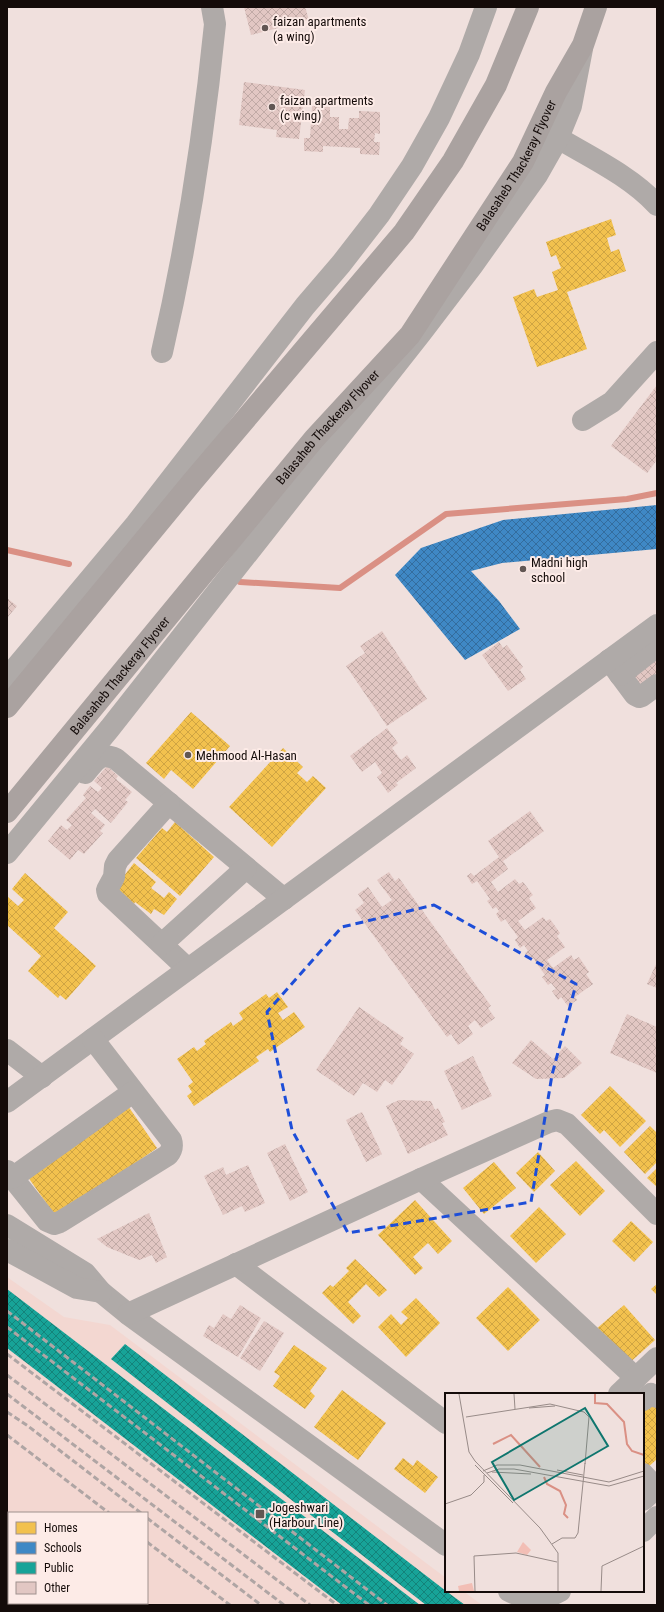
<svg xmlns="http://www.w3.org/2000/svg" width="664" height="1612" font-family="'Roboto Condensed',sans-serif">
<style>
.built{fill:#f3d7d1;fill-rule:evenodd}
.homes{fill:url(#homes-cross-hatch)}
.schools{fill:url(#schools-cross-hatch)}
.public{fill:url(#public-cross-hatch)}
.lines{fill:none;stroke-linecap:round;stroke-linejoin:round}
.stream{stroke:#da9084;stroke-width:6}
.building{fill:url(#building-cross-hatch)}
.minor{stroke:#afaaa8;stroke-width:22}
.major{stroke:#aaa2a0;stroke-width:22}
.rail{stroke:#afa5a4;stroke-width:3;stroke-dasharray:6 3;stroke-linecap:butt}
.marked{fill:none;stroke:#1d4ed8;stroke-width:3;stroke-dasharray:8 5;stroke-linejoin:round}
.poi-dot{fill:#615653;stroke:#fdebe7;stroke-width:1.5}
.labels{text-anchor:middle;stroke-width:4;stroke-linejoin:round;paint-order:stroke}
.poi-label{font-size:13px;fill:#140b09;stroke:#fdebe7;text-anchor:start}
.street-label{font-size:13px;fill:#140b09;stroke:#fdebe7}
.inset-river{fill:none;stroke:#da9084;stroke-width:2}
.inset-road{fill:none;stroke:#988b88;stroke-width:1}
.view{fill:#0f766e;fill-opacity:0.15;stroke:#0f766e;stroke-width:2}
.inset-edge{fill:none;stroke:#140b09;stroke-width:2}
</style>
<defs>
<pattern id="homes-cross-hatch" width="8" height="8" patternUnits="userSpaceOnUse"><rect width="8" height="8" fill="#f2c14e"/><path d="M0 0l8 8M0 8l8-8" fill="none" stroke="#cfa443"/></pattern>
<pattern id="schools-cross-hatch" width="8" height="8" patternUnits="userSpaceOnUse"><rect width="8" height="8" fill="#3f88c5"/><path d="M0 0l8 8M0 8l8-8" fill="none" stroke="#346d9e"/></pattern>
<pattern id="public-cross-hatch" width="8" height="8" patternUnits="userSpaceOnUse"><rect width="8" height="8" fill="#17a398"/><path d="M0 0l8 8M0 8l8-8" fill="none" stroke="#14837a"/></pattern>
<pattern id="building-cross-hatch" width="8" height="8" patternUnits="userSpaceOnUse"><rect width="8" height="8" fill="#e2c7c3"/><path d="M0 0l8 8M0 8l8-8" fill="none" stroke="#c1aaa6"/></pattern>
</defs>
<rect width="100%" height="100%" fill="#f0e0dd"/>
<path class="built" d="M7 1277 64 1317 110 1325 446 1578V1591H463L482 1605H7ZM9 1513H147V1603H9Z"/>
<g class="homes">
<path d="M611 219 616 235 607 238 611 252 619 249 626 271 567 292 587 349 537 367 513 297 534 289 537 297 558 290 552 272 561 268 556 255 551 257 546 242Z"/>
<path d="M191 712 230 746 193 789 171 770 164 779 146 763Z"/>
<path d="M283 748 303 767 297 773 307 782 313 776 326 788 272 847 229 807Z"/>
<path d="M175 822 214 857 180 896 136 858 162 828 167 832Z"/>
<path d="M134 863 156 882 151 888 164 898 169 892 177 899 164 915 154 909 151 914 135 902 133 906 113 890Z"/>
<path d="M25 873 68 912 54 928 96 966 66 1000 60 995 58 998 28 971 41 956 7 925V896L18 906 24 900 12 889Z"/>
<path d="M277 992 288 1007 278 1013 283 1020 294 1012 305 1027 270 1052 268 1049 256 1057 259 1061 194 1106 187 1096 192 1092 188 1086 193 1082 177 1059 194 1047 197 1051 206 1044 204 1041 231 1022 233 1026 243 1019 239 1013 266 994 269 998Z"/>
<path d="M610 1086 646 1121 620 1147 604 1130 600 1134 581 1115Z"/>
<path d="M126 1103 157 1148 57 1218 25 1173Z"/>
<path d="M650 1126 657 1133V1162L645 1174 624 1152Z"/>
<path d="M538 1152 555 1171 534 1192 516 1173Z"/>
<path d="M576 1161 605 1191 580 1216 550 1185Z"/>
<path d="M494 1162 516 1188 484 1214 463 1188Z"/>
<path d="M657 1168V1187L647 1178Z"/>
<path d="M415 1200 452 1241 438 1254 428 1243 413 1257 423 1268 415 1275 378 1235Z"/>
<path d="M539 1207 566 1234 536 1263 510 1236Z"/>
<path d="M631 1221 653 1242 634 1262 612 1241Z"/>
<path d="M355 1259 387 1290 379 1297 366 1284 348 1302 361 1316 353 1324 322 1293 330 1285 333 1287 349 1271 346 1268Z"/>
<path d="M657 1284V1295L651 1289Z"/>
<path d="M508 1287 540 1320 508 1351 476 1318Z"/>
<path d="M416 1298 440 1323 406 1357 378 1327 391 1314 401 1325 408 1318 401 1312Z"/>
<path d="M624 1305 655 1340 626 1366 595 1330Z"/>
<path d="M294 1345 327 1368 310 1391 315 1396 305 1409 273 1386 280 1376 274 1372Z"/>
<path d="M342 1390 386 1423 358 1460 314 1427Z"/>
<path d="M657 1404V1459L645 1470 643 1468V1406Z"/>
<path d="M403 1458 413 1466 417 1460 438 1477 425 1493 394 1469Z"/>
</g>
<path class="schools" d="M657 505V549L502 563 471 571 499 601 520 629 465 660 395 575 421 548 503 520Z"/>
<g class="public">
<path d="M7 1289 420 1605H342L7 1348Z"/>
<path d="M125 1344 446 1591 465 1605H426L111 1359Z"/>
</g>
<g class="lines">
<g class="stream">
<path d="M7 550 69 564"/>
<path d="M240 582 340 588 446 514 627 499 657 493"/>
</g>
</g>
<g class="building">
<path d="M244 7H305L309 20 251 35Z"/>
<path d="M244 82 305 90 299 139 276 137 277 130 239 125Z"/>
<path d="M312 106 330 107V117H339V129H348L349 118H359V111L380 112V134L375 133 374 142H380L379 155 360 154V148L323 146V152L304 151V138H310Z"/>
<path d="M657 385V460L647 473 611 446Z"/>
<path d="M7 598 17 606 7 618Z"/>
<path d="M382 631 427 699 387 726 346 666 365 653 360 646Z"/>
<path d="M499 642 503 648 507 645 523 667 520 670 526 679 508 691 482 655Z"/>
<path d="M657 652V678L639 692 626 675Z"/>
<path d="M387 728 398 743 392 748 401 760 407 755 416 768 396 783 398 785 388 793 377 777 382 773 375 762 362 772 350 756Z"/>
<path d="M107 766 118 776 116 779 132 792 125 800 128 802 111 823 95 809 91 813 105 825 100 831 103 833 84 854 78 850 70 860 48 841 61 825 67 830 72 825 66 820 86 798 83 795 90 786 98 792 102 788 94 781Z"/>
<path d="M530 811 544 831 503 861 508 869 491 882 498 892 515 879 519 884 523 882 533 895 529 898 536 908 518 921 525 930 543 917 546 921 550 919 560 933 557 936 565 947 547 960 553 968 571 955 574 960 579 957 589 972 586 974 593 984 575 997 577 1000 568 1006 561 997 558 1000 552 991 556 989 551 983 548 985 542 977 545 975 533 958 530 960 525 953 528 951 524 945 520 948 515 940 518 937 505 919 501 922 496 914 499 911 496 907 493 909 487 901 490 899 477 881 472 884 467 876 471 873 474 876 499 857 488 841Z"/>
<path d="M389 872 395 881 399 878 491 1006 488 1008 495 1018 481 1028 475 1020 468 1026 473 1034 458 1045 451 1034 447 1037 355 910 364 903 358 894 368 887 382 907 392 900 377 880Z"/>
<path d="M657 962V988L647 984Z"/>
<path d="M359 1007 404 1038 400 1044 414 1054 392 1085 385 1080 377 1092 363 1083 354 1096 316 1070Z"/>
<path d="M627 1014 657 1027V1073L610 1053Z"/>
<path d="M531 1040 553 1059 565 1046 582 1063 564 1078 536 1079 512 1063Z"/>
<path d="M473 1056 492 1096 462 1110 444 1071Z"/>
<path d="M399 1100 431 1101 435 1110 438 1108 445 1122 442 1123 448 1135 408 1154 386 1106Z"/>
<path d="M362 1112 382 1154 366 1162 346 1120Z"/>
<path d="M285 1144 308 1192 290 1201 267 1153Z"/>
<path d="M248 1165 265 1203 245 1212 242 1206 223 1215 204 1176 223 1167 226 1175Z"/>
<path d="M149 1213 167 1257 156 1263 152 1255 139 1260 107 1247 97 1239Z"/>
<path d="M240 1305 261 1318 238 1357 203 1336 209 1325 214 1328 223 1314 231 1319Z"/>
<path d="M264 1321 284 1333 260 1371 240 1358Z"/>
</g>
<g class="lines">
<g class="minor">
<path d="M558 138C590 157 632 177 657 205"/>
<path d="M162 352C187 244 204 134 215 24L212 7"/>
<path d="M583 420 612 402 657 352"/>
<path d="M609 660 635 695 639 697 642 696 657 685"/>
<path d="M620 675 657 646"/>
<path d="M7 678 136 524 305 306 341 264 379 215 412 166 439 118 469 54 486 7"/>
<path d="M85 773C95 762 99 751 116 759L284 899"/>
<path d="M169 803 118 860 115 866 114 877 107 890 108 894 188 969"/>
<path d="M7 853 110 728 421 333 472 266 537 175 558 138 571 106 582 49"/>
<path d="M162 944 246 868"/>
<path d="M7 1050 42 1077"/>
<path d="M7 1102 657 625"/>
<path d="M7 1171 47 1221 54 1224 60 1222 168 1155C172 1150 173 1146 171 1140L93 1039"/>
<path d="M12 1178 133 1092"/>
<path d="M421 1179 636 1378"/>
<path d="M7 1225 85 1273 101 1292 128 1314 446 1545"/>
<path d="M7 1250 77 1288 101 1292"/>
<path d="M236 1264 446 1423"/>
<path d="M128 1314 421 1179 549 1122 557 1120 567 1124 657 1214"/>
<path d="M619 1394 657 1358"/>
<path d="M643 1400 651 1394 657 1397"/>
<path d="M643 1474 656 1488"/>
<path d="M643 1500 657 1487"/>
<path d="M643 1531 657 1517"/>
<path d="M509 1591C525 1599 545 1600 560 1591"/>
</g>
<g class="major">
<path d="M7 707 193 481 404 232 453 161 496 85 528 7"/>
<path id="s1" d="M7 812 314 439 410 335 523 162 556 92 583 45 596 7"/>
</g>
<g class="rail">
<path d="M7 1311 387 1605"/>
<path d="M7 1327 369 1605"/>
<path d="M7 1354 337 1605"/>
<path d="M7 1375 310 1605"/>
<path d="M7 1394 284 1605"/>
<path d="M7 1412 28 1426 141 1513"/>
<path d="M7 1435 109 1513"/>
<path d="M147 1518 261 1605"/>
<path d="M147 1542 230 1605"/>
</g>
</g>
<path class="marked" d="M434 905 576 984 552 1075 531 1202 348 1233 292 1130 267 1012 342 927Z"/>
<g class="poi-dot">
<circle cx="265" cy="28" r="4"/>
<circle cx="272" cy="107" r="4"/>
<circle cx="523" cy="569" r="4"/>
<circle cx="188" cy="755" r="4"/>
<rect x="255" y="1509" width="10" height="10" rx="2"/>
</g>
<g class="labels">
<g class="poi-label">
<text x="273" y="26">faizan apartments<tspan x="273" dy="15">(a wing)</tspan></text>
<text x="280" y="105">faizan apartments<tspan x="280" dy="15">(c wing)</tspan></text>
<text x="531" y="567">Madni high<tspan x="531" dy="15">school</tspan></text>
<text x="196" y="760">Mehmood Al-Hasan</text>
<text x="269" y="1512">Jogeshwari<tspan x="269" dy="15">(Harbour Line)</tspan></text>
</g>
<g class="street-label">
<text dy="5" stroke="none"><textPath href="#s1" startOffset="825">Balasaheb Thackeray Flyover</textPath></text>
<text dy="5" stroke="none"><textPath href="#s1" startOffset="501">Balasaheb Thackeray Flyover</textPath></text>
<text dy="5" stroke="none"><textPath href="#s1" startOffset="177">Balasaheb Thackeray Flyover</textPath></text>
</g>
</g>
<g transform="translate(445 1393)">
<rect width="199" height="199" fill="#f0e0dd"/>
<path d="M78 149 86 157 82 162 72 159ZM27 190 29 198H14L13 193Z" fill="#f2beb5"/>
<path class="inset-river" d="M150 1V10L162 11 179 29 182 51 187 58 199 62M48 51 66 42 95 74M99 84 102 91 115 98 121 112 119 121 123 125"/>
<path class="inset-road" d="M14 1 24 59 30 68 95 135 113 160V198M69 1 70 16M84 15 110 13M21 24 105 11 139 19 144 24 140 71M30 72 68 110M112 77 138 82M38 78 52 72H75L164 89 199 78M47 79 86 81M42 80 54 76H69L164 93 199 83M0 111 26 102 39 89V82M107 151 117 145H130L133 140 140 70M30 198 29 163 71 160 112 169M156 198 157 173 199 153"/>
<path class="view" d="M140 15 163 53 69 107 47 69Z"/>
<rect width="199" height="199" class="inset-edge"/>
</g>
<rect width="664" height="1612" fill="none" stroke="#140b09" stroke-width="16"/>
<rect x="8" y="1512" width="140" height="92" fill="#fdebe7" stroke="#a0918e"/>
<rect x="16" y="1522" width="20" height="12" fill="#f2c14e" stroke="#a0918e"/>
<text x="44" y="1532" font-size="12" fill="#140b09">Homes</text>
<rect x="16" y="1542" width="20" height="12" fill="#3f88c5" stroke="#a0918e"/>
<text x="44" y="1552" font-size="12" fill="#140b09">Schools</text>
<rect x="16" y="1562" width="20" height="12" fill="#17a398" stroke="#a0918e"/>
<text x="44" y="1572" font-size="12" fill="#140b09">Public</text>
<rect x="16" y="1582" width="20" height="12" fill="#e2c7c3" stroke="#a0918e"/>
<text x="44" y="1592" font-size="12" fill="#140b09">Other</text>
</svg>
